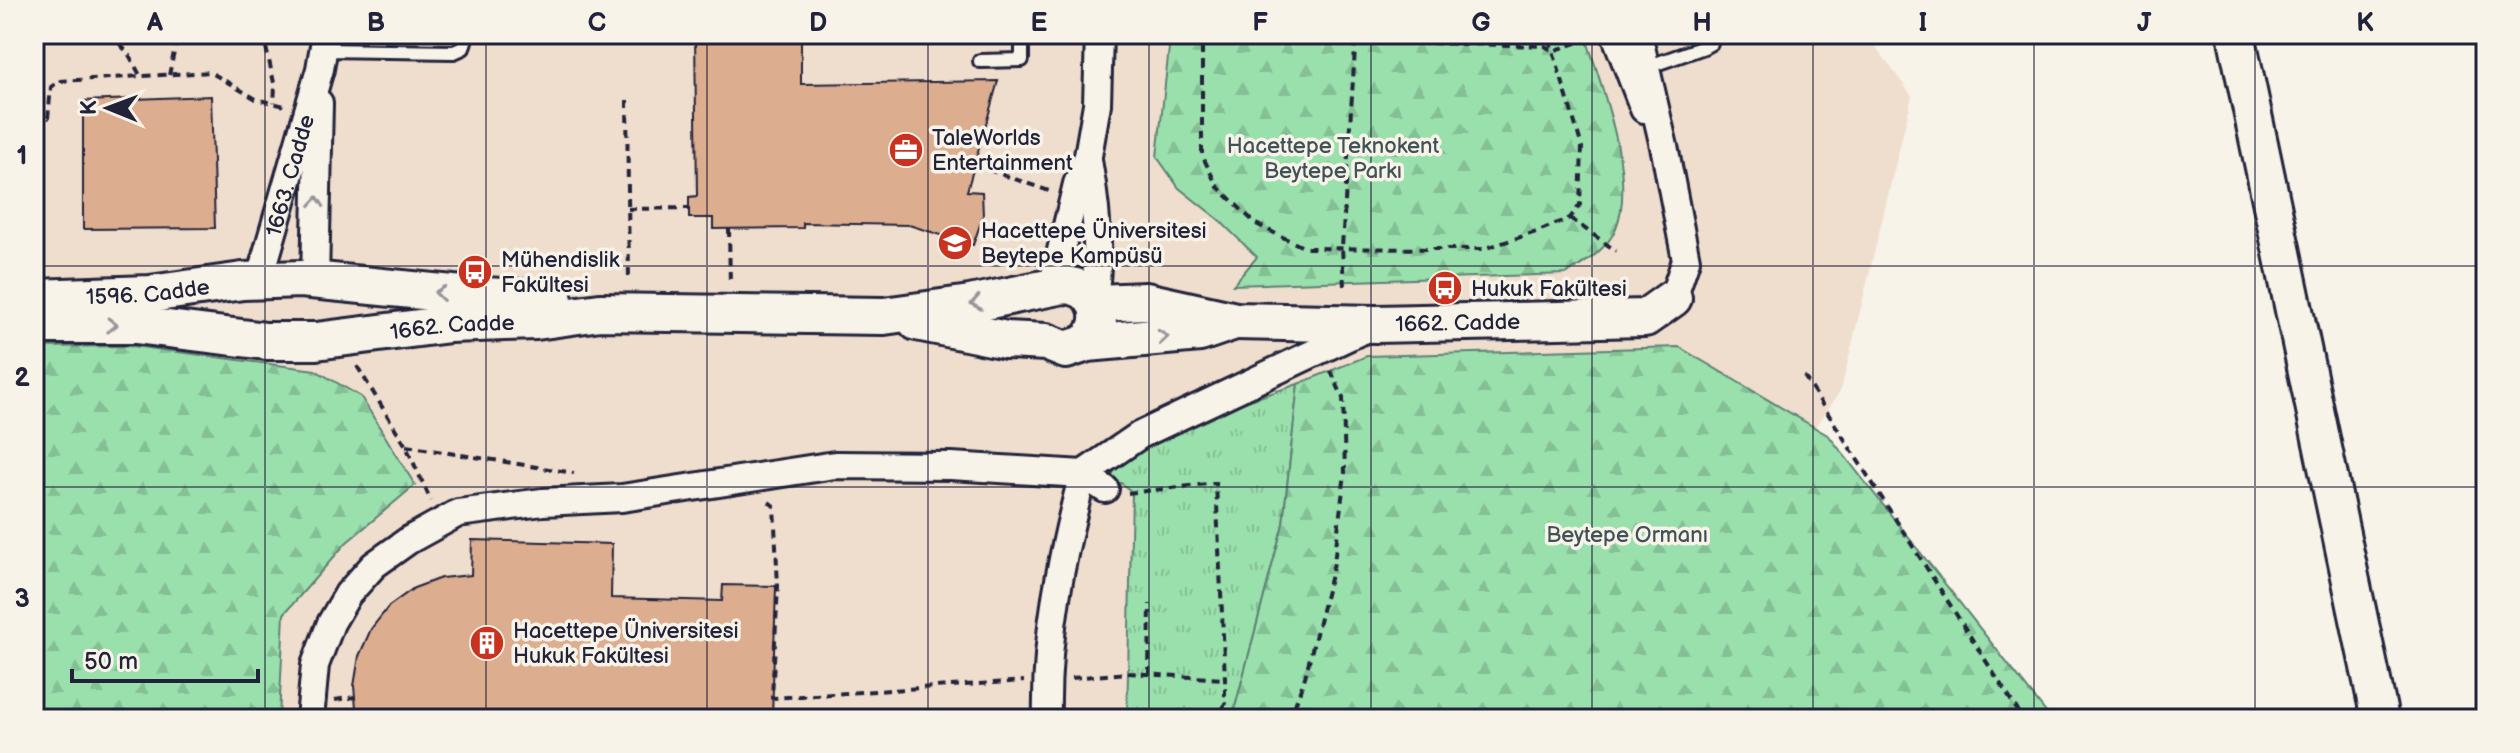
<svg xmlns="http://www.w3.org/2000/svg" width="2520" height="753" font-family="'Balsamiq Sans',sans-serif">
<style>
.built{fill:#efdecd}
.grass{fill:url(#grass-tufts);stroke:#5e8174;stroke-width:2}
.forest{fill:url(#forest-firs);stroke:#5e8174;stroke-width:2}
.building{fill:#ddad8f;stroke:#22223b;stroke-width:2}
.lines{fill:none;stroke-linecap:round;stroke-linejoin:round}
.lane-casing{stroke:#22223b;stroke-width:18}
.street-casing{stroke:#22223b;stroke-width:32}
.secondary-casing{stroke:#22223b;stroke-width:42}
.path{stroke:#22223b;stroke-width:4;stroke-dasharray:8 6;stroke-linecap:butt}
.lane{stroke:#f7f3e8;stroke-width:12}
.street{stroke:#f7f3e8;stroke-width:26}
.secondary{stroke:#f7f3e8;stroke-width:36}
.oneway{stroke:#97959a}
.grid{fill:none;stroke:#22223b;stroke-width:2;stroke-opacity:0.55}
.labels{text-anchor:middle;stroke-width:7;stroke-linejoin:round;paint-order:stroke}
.poi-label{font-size:22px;fill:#22223b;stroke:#f7f3e8;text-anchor:start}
.park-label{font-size:22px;fill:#405257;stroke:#f7f3e8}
.street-label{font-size:22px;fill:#22223b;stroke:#f7f3e8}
.neatline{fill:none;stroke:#22223b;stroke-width:3}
.grid-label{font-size:26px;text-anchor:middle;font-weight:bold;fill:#22223b}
</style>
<defs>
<pattern id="grass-tufts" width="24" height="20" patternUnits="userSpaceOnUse" patternTransform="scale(2)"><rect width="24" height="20" fill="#9ae0ac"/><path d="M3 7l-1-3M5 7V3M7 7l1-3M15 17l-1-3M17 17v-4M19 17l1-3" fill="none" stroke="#84c095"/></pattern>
<pattern id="forest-firs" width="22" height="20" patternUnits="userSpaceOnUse" patternTransform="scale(2)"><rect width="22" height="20" fill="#9ae0ac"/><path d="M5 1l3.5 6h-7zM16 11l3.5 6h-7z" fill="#84c095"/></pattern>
</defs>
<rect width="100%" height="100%" fill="#f7f3e8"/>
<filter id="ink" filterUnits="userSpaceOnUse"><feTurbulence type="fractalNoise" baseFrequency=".0125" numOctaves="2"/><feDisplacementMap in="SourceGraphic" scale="16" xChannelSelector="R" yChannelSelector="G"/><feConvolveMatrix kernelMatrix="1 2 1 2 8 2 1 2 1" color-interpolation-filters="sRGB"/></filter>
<g filter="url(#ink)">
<path class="built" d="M34 34H1863L1873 43 1912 96 1841 390 1646 669 1565 719H34Z"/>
<path class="grass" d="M1298 384 1283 524 1232 719H1127L1132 492 1121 483H1109L1119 459 1203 416Z"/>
<g class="forest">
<path d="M1194 34H1585C1601 86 1637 176 1616 228 1608 249 1584 264 1566 274L1233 285 1257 257 1218 219 1179 188 1157 157 1170 39 1193 40Z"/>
<path d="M133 346 315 370 361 397 415 485 346 543 284 614 279 719H34V347Z"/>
<path d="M1679 347 1829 436 2051 719H1232L1283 524 1298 384 1367 356Z"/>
</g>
<g class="building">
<path d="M695 34H801V84L998 81 967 191 982 192 983 216 973 245 909 225 803 223V228L713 229V218H689V197L697 196Z"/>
<path d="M211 96 215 228 83 229V101Z"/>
<path d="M472 540 612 544 611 598 722 601 723 585 776 586 772 719H357L354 686 359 656 371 629 389 606 414 588 441 578 471 575Z"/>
</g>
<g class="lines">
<g class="lane-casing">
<g id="lane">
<path d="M323 50 454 52 463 48 467 34"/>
<path d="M980 61 1022 60V34"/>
<path d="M1647 67 1704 47 1711 43 1714 34"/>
</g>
</g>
<g class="street-casing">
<g id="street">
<path d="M1615 34 1644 109"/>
<path d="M1638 34 1665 151 1686 260 1673 298"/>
<path d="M1088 160C1096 204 1101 253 1094 298"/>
<path d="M315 280 319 103"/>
<path id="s1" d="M259 281 320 69 326 34"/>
<path d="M1052 288 1077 184 1088 156 1097 104 1099 34"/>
<path d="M310 719 315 665 331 623 348 594 374 565 409 540 458 513 543 502 622 498 835 465 951 466 1083 474 1105 489"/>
<path d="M1047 719C1045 636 1062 554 1083 474L1140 435 1371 326"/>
</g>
</g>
<g class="secondary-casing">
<g id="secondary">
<path d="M2236 34 2380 719"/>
<path id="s2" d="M34 298 150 294 243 281 301 279 453 294 554 300"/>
<path id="s3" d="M1096 303 1146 301 1236 321 1376 324 1645 318 1673 298"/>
<path d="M917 322 1006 340 1046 342 1066 350 1087 343 1200 333 1235 321"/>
<path id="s4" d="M34 325H135L266 341H316L450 324 536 321 600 312 884 316 970 304 1063 285C1097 286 1109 318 1087 343"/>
</g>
</g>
<g class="path">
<path d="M110 34 128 53 141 77"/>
<path d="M263 34 275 87 274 103"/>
<path d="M1202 34V155L1217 186 1256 224 1305 248 1441 249H1483L1536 232 1570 218 1580 205 1582 147 1548 34"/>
<path d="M1124 35 1545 46 1553 51 1591 38"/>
<path d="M169 75 178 34"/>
<path d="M627 100 629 282"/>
<path d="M34 115 48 118 51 87 60 81 210 72 256 99 285 106"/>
<path d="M975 165 1052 192"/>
<path d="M628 209 689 208"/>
<path d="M1570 218 1616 251"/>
<path d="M729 229 730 285"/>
<path d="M1344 286 1342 247 1356 34"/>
<path d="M357 366 406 446 431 501"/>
<path d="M1804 376 2023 719"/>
<path d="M406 446 574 473"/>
<path d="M1128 493 1216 483 1225 679V703L1220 719"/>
<path d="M769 502 774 506 778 586 772 698 1024 681"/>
<path d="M1149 675 1150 604"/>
<path d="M1072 678 1128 673 1225 679"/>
<path d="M335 700 355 697"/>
<path d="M1290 719 1305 677 1334 563 1345 473 1343 398 1331 371"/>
</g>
<use href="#lane" class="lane"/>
<use href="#street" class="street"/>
<use href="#secondary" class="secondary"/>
</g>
<defs><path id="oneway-chevron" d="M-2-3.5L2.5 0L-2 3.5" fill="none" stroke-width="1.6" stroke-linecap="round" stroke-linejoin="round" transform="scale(2)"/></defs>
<g class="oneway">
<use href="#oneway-chevron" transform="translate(317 202) rotate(-86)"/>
<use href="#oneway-chevron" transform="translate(440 293) rotate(-174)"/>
<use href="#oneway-chevron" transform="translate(976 303) rotate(170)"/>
<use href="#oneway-chevron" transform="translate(112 325) rotate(1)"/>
<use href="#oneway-chevron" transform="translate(1163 337) rotate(-6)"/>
</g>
</g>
<path class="grid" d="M265 34V719M486 34V719M707 34V719M928 34V719M1149 34V719M1371 34V719M1592 34V719M1813 34V719M2034 34V719M2255 34V719M34 266H2486M34 487H2486"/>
<defs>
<g id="office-disc" transform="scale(1.8)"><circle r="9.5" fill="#c8321e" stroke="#f7f3e8"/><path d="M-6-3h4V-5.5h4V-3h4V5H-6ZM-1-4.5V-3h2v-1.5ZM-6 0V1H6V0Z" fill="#fff"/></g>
<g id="university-disc" transform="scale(1.8)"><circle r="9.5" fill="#c8321e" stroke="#f7f3e8"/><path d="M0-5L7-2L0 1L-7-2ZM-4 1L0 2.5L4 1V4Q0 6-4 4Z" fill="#fff"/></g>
<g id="bus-disc" transform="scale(1.8)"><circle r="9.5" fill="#c8321e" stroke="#f7f3e8"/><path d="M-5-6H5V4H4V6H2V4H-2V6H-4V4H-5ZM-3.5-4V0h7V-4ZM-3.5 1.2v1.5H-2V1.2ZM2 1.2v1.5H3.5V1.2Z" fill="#fff"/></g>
<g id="building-disc" transform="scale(1.8)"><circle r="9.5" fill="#c8321e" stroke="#f7f3e8"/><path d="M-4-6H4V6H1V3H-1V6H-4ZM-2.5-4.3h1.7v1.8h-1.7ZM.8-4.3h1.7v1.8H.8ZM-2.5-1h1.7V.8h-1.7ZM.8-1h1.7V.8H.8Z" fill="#fff"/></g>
</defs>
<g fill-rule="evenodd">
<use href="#office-disc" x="906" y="150"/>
<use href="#university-disc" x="955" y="243"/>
<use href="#bus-disc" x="475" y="272"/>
<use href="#bus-disc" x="1445" y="288"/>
<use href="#building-disc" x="487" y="643"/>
</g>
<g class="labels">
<g class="poi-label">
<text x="932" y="145">TaleWorlds<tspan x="932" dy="25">Entertainment</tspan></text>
<text x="981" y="238">Hacettepe Üniversitesi<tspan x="981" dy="25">Beytepe Kampüsü</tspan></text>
<text x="501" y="267">Mühendislik<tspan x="501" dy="25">Fakültesi</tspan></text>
<text x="1471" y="296">Hukuk Fakültesi</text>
<text x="513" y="638">Hacettepe Üniversitesi<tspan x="513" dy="25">Hukuk Fakültesi</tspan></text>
</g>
<g class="park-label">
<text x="1333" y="153">Hacettepe Teknokent<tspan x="1333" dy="25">Beytepe Parkı</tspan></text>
<text x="1627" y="542">Beytepe Ormanı</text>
</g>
<g class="street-label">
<text dy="8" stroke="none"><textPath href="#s1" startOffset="110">1663. Cadde</textPath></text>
<text dy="8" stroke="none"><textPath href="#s2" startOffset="114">1596. Cadde</textPath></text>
<text dy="8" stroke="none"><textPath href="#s3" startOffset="364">1662. Cadde</textPath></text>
<text dy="8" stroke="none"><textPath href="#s4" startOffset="420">1662. Cadde</textPath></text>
</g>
</g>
<rect width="2520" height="753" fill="none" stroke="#f7f3e8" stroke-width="88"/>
<g transform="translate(108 108) rotate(271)" stroke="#f7f3e8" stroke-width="6" paint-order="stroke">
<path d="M0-6L14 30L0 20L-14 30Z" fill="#22223b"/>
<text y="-12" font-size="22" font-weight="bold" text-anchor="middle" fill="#22223b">K</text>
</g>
<path d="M72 669v12h186v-12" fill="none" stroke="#22223b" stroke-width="4"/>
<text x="84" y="669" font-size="24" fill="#22223b" stroke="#f7f3e8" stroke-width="6" paint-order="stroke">50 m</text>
<rect x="44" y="44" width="2432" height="665" class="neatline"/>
<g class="grid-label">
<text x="155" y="31">A</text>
<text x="376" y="31">B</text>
<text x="597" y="31">C</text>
<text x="818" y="31">D</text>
<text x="1039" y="31">E</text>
<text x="1260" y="31">F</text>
<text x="1481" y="31">G</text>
<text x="1702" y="31">H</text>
<text x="1923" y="31">I</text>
<text x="2144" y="31">J</text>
<text x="2365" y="31">K</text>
<text x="22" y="164">1</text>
<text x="22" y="386">2</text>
<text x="22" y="607">3</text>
</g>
</svg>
